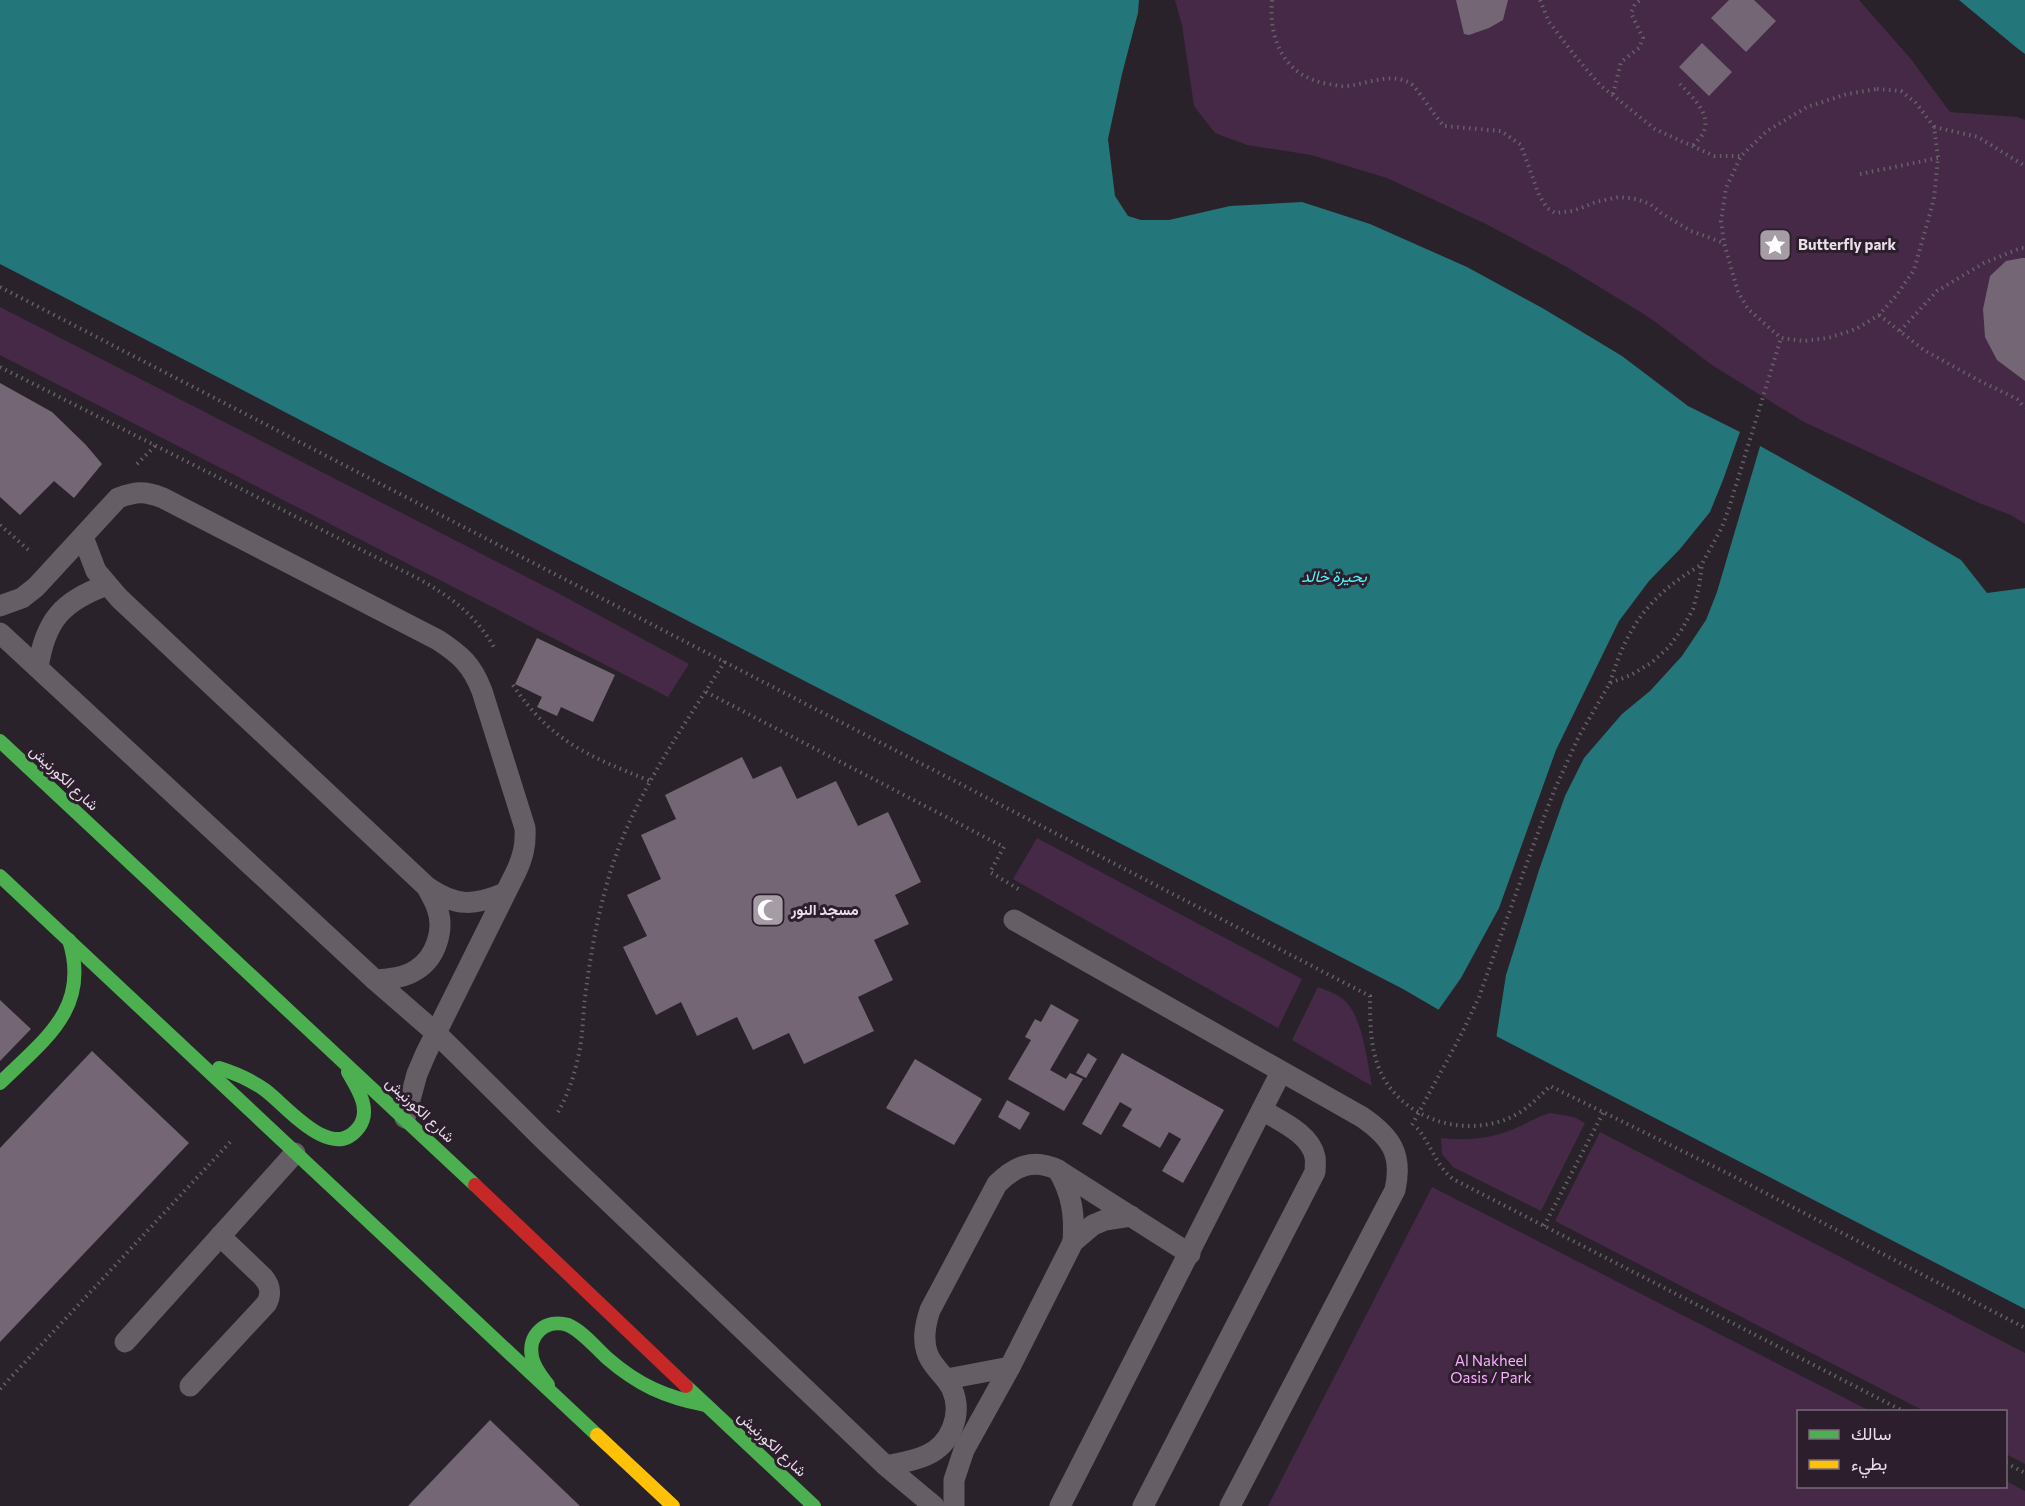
<svg xmlns="http://www.w3.org/2000/svg" width="2025" height="1506" font-family="Commissioner,Vazirmatn,sans-serif">
<style>
.green{fill:#452947}
.water{fill:#237679}
.pier{fill:#2a222a}
.building{fill:#746674}
.lines{fill:none;stroke-linecap:round;stroke-linejoin:round}
.path{stroke:#666167;stroke-width:4;stroke-dasharray:1.5 4.5;stroke-linecap:butt}
.lane{stroke:#655e65;stroke-width:21}
.fast{stroke:#4caf50;stroke-width:14}
.slow{stroke:#ffc107;stroke-width:14}
.jam{stroke:#c62828;stroke-width:14}
.labels{text-anchor:middle;stroke-width:6;stroke-linejoin:round;paint-order:stroke}
.poi-label{font-size:15px;font-weight:bold;fill:#e8dee8;stroke:#2d1e2d;text-anchor:start}
.street-label{font-size:15px;fill:#e8dee8;stroke:#2d1e2d}
.park-label{font-size:15px;fill:#f9aefe;stroke:#2d1e2d}
.water-label{font-size:16px;font-style:italic;fill:#50f5fb;stroke:#2d1e2d}
</style>
<rect width="100%" height="100%" fill="#2a222a"/>
<g class="green">
<path d="M1175 0H1859L1910 58 1950 112 2017 117 2025 120V524L2011 515 1979 503 1804 422 1712 365 1650 318 1565 266 1486 224 1387 178 1311 155 1247 145 1215 133 1194 106 1182 25Z"/>
<path d="M0 307 554 591 689 664 668 697 0 355Z"/>
<path d="M1037 838 1302 979 1278 1028 1013 879Z"/>
<path d="M1318 987C1326 990 1337 994 1344 1000 1363 1017 1367 1061 1372 1086L1292 1040Z"/>
<path d="M1550 1113 1574 1117 1585 1123 1541 1211 1453 1167 1442 1154 1441 1138C1467 1141 1491 1139 1516 1128 1528 1123 1538 1116 1550 1113Z"/>
<path d="M1600 1132 2025 1353V1464L2006 1454V1412L1924 1411 1555 1221Z"/>
<path d="M1432 1187 1870 1411 1798 1412V1486H2006V1481L2025 1491V1506H1268Z"/>
</g>
<g class="water">
<path d="M0 0H1139L1138 13 1122 74 1108 139 1115 196 1128 216 1141 220H1169L1230 206 1302 202 1370 224 1467 267 1544 309 1622 356 1688 406 1740 432 1760 446 1850 496 1961 560 1987 593 2025 588V1309L1496 1036 1439 1010 1403 989 554 552 0 264Z"/>
<path d="M1959 0H2025V54L2017 48Z"/>
</g>
<path class="pier" d="M1741 429 1761 443 1717 592 1706 620 1682 656 1650 691 1622 714 1584 758 1565 796 1539 870 1506 975 1496 1039 1437 1012 1461 978 1499 908 1556 750 1619 621 1649 581 1680 549 1710 512 1723 480Z"/>
<g class="building">
<path d="M1456 0H1508L1503 20 1489 28 1469 35 1464 34Z"/>
<path d="M1729 0H1754L1776 21 1746 52 1711 18Z"/>
<path d="M1702 43 1732 72 1709 96 1679 67Z"/>
<path d="M2022 258H2025V381L1997 360 1985 337 1983 309 1990 276 2006 261Z"/>
<path d="M0 383 52 412 86 445 102 464 74 498 54 481 20 515 0 497Z"/>
<path d="M537 638 615 675 593 722 561 707 557 716 537 707 542 697 515 684Z"/>
<path d="M742 757 753 779 781 766 797 799 836 781 858 826 888 812 921 882 895 895 909 924 874 940 893 980 858 997 874 1031 804 1064 789 1033 753 1050 737 1017 697 1036 681 1002 656 1015 623 947 647 936 627 895 661 879 641 835 676 819 665 795Z"/>
<path d="M0 1000 31 1029 0 1061Z"/>
<path d="M1051 1004 1079 1020 1050 1070 1066 1079 1070 1073 1083 1079 1064 1111 1008 1079 1031 1040 1025 1037 1035 1019 1041 1022Z"/>
<path d="M92 1051 189 1143 0 1342V1148Z"/>
<path d="M1088 1053 1097 1059 1086 1078 1076 1073Z"/>
<path d="M1122 1053 1224 1110 1183 1183 1162 1171 1181 1139 1169 1132 1160 1148 1122 1126 1132 1109 1120 1102 1101 1135 1082 1124Z"/>
<path d="M915 1059 982 1099 954 1145 886 1108Z"/>
<path d="M1007 1100 1030 1113 1020 1130 998 1117Z"/>
<path d="M490 1420 580 1506H408Z"/>
</g>
<g class="lines">
<g class="path">
<path d="M1272 0C1268 41 1286 78 1329 84 1335 85 1342 87 1347 86 1368 84 1389 72 1410 83 1417 87 1435 117 1444 126L1501 131 1521 145 1539 195 1547 208 1555 213 1573 211 1596 202 1619 197 1636 199 1650 204 1661 213 1691 231 1724 243"/>
<path d="M1540 0 1549 22 1575 56 1600 85 1655 129 1714 156H1741"/>
<path d="M1680 84C1691 96 1711 113 1704 131 1702 137 1695 143 1692 147"/>
<path d="M1877 89 1901 91 1916 103 1934 127 1938 158 1934 199 1914 270 1896 296 1879 315 1856 329 1828 338 1803 341 1781 338 1748 309 1738 292 1724 243 1721 221 1726 188 1741 156 1767 131 1807 107 1847 94Z"/>
<path d="M1613 94 1621 62 1639 48 1643 38 1631 13 1635 4 1640 0"/>
<path d="M1934 127 1978 137 2025 166"/>
<path d="M1860 174 1938 158"/>
<path d="M0 287 1370 996C1370 1021 1370 1050 1381 1073 1405 1122 1471 1141 1519 1113 1531 1105 1540 1096 1550 1086L1727 1173 2025 1328"/>
<path d="M1879 315 1924 350 1976 379 2017 399 2025 408"/>
<path d="M1900 331 1937 291 1984 263 2021 248H2025"/>
<path d="M0 367 417 578C450 596 477 616 495 649"/>
<path d="M137 464 155 446"/>
<path d="M0 525 31 552"/>
<path d="M1610 683C1627 626 1650 595 1701 565"/>
<path d="M513 685C551 742 589 756 650 781"/>
<path d="M706 692 1004 847 990 872 1020 890"/>
<path d="M558 1112C569 1093 576 1070 580 1048 583 1031 583 1014 585 998 590 956 598 913 610 873 634 795 682 729 725 661"/>
<path d="M1412 1125 1462 1033 1479 997 1533 846 1554 791 1579 736 1610 683 1631 675 1651 663 1668 648 1682 629 1693 609 1699 587 1702 564 1722 527 1729 508 1781 338"/>
<path d="M1417 1128C1431 1144 1436 1166 1453 1179L1905 1412"/>
<path d="M1544 1226 1603 1113"/>
<path d="M0 1389 233 1139"/>
<path d="M2006 1463 2025 1473"/>
</g>
<g class="lane">
<path d="M83 537 96 571 119 598 427 887C456 907 474 906 505 893"/>
<path d="M0 606 22 598 36 587 118 498C137 491 145 491 163 498L438 640C461 655 472 665 482 691L525 828C526 845 523 857 516 872L426 1053 417 1074 405 1118"/>
<path d="M0 633 375 980 436 1033 543 1139 886 1466 934 1506"/>
<path d="M38 668C45 621 62 601 107 585"/>
<path d="M1014 920 1362 1117C1391 1137 1403 1154 1395 1190L1230 1506"/>
<path d="M375 980C389 979 404 978 416 970 436 958 445 929 437 908 435 901 430 894 427 887"/>
<path d="M1058 1170C1072 1194 1075 1215 1073 1242"/>
<path d="M125 1342 295 1153"/>
<path d="M947 1379 1010 1367"/>
<path d="M190 1386 267 1303C272 1292 270 1285 263 1277L220 1236"/>
<path d="M886 1466C900 1463 914 1461 927 1455 951 1444 963 1414 952 1389 946 1376 934 1369 928 1355 922 1340 925 1325 930 1310L997 1184C1015 1166 1033 1158 1058 1170L1190 1254"/>
<path d="M954 1506V1480L964 1450 1010 1367 1073 1242 1093 1225 1105 1220 1131 1216"/>
<path d="M1060 1506 1281 1072"/>
<path d="M1143 1506 1315 1172C1315 1168 1316 1162 1315 1157 1311 1134 1280 1121 1262 1110"/>
</g>
<g class="fast">
<path d="M0 741 475 1185"/>
<path d="M0 876 597 1435"/>
<path d="M219 1068C235 1073 251 1080 265 1090 287 1106 332 1164 359 1127 372 1109 357 1088 348 1072"/>
<path d="M0 1083C44 1040 91 1008 69 940"/>
<path d="M548 1385C542 1377 534 1368 532 1357 527 1335 546 1318 568 1325 582 1331 595 1347 607 1358 638 1385 665 1397 705 1405"/>
<path d="M686 1386 814 1506"/>
</g>
<path class="slow" d="M597 1435 673 1506"/>
<path class="jam" d="M475 1185 686 1386"/>
</g>
<defs>
<g id="sight-square" transform="scale(1.725)"><rect x="-9" y="-9" width="18" height="18" rx="4" fill="#a69ca6" stroke="#2d1e2d"/><path d="M0-6L1.8-2.2L6-1.7L2.9 1.2L3.7 5.4L0 3.3L-3.7 5.4L-2.9 1.2L-6-1.7L-1.8-2.2Z" fill="#fff"/></g>
<g id="mosque-square" transform="scale(1.725)"><rect x="-9" y="-9" width="18" height="18" rx="4" fill="#a69ca6" stroke="#2d1e2d"/><path d="M3.5-4.9A6 6 0 1 0 3.5 4.9A5 5 0 1 1 3.5-4.9Z" fill="#fff"/></g>
</defs>
<g fill-rule="evenodd">
<use href="#sight-square" x="1775" y="245"/>
<use href="#mosque-square" x="768" y="910"/>
</g>
<g class="labels">
<g class="poi-label">
<text x="1798" y="250">Butterfly park</text>
<text x="791" y="915">مسجد النور</text>
</g>
<g class="street-label">
<text transform="translate(64 778) rotate(43)" y="5">شارع الكورنيش</text>
<text transform="translate(420 1110) rotate(43)" y="5">شارع الكورنيش</text>
<text transform="translate(772 1444) rotate(43)" y="5">شارع الكورنيش</text>
</g>
<g class="park-label">
<text x="1491" y="1366">Al Nakheel<tspan x="1491" dy="17">Oasis / Park</tspan></text>
</g>
<g class="water-label">
<text x="1334" y="582">بحيرة خالد</text>
</g>
</g>
<rect x="1797" y="1410" width="210" height="78" fill="#2d1e2d" stroke="#786b78" stroke-width="1.5"/>
<rect x="1809" y="1430" width="30" height="9" fill="#4caf50" stroke="#786b78" stroke-width="1.5"/>
<text x="1851" y="1440" font-size="18" fill="#e8dee8">سالك</text>
<rect x="1809" y="1460" width="30" height="9" fill="#ffc107" stroke="#786b78" stroke-width="1.5"/>
<text x="1851" y="1470" font-size="18" fill="#e8dee8">بطيء</text>
</svg>
